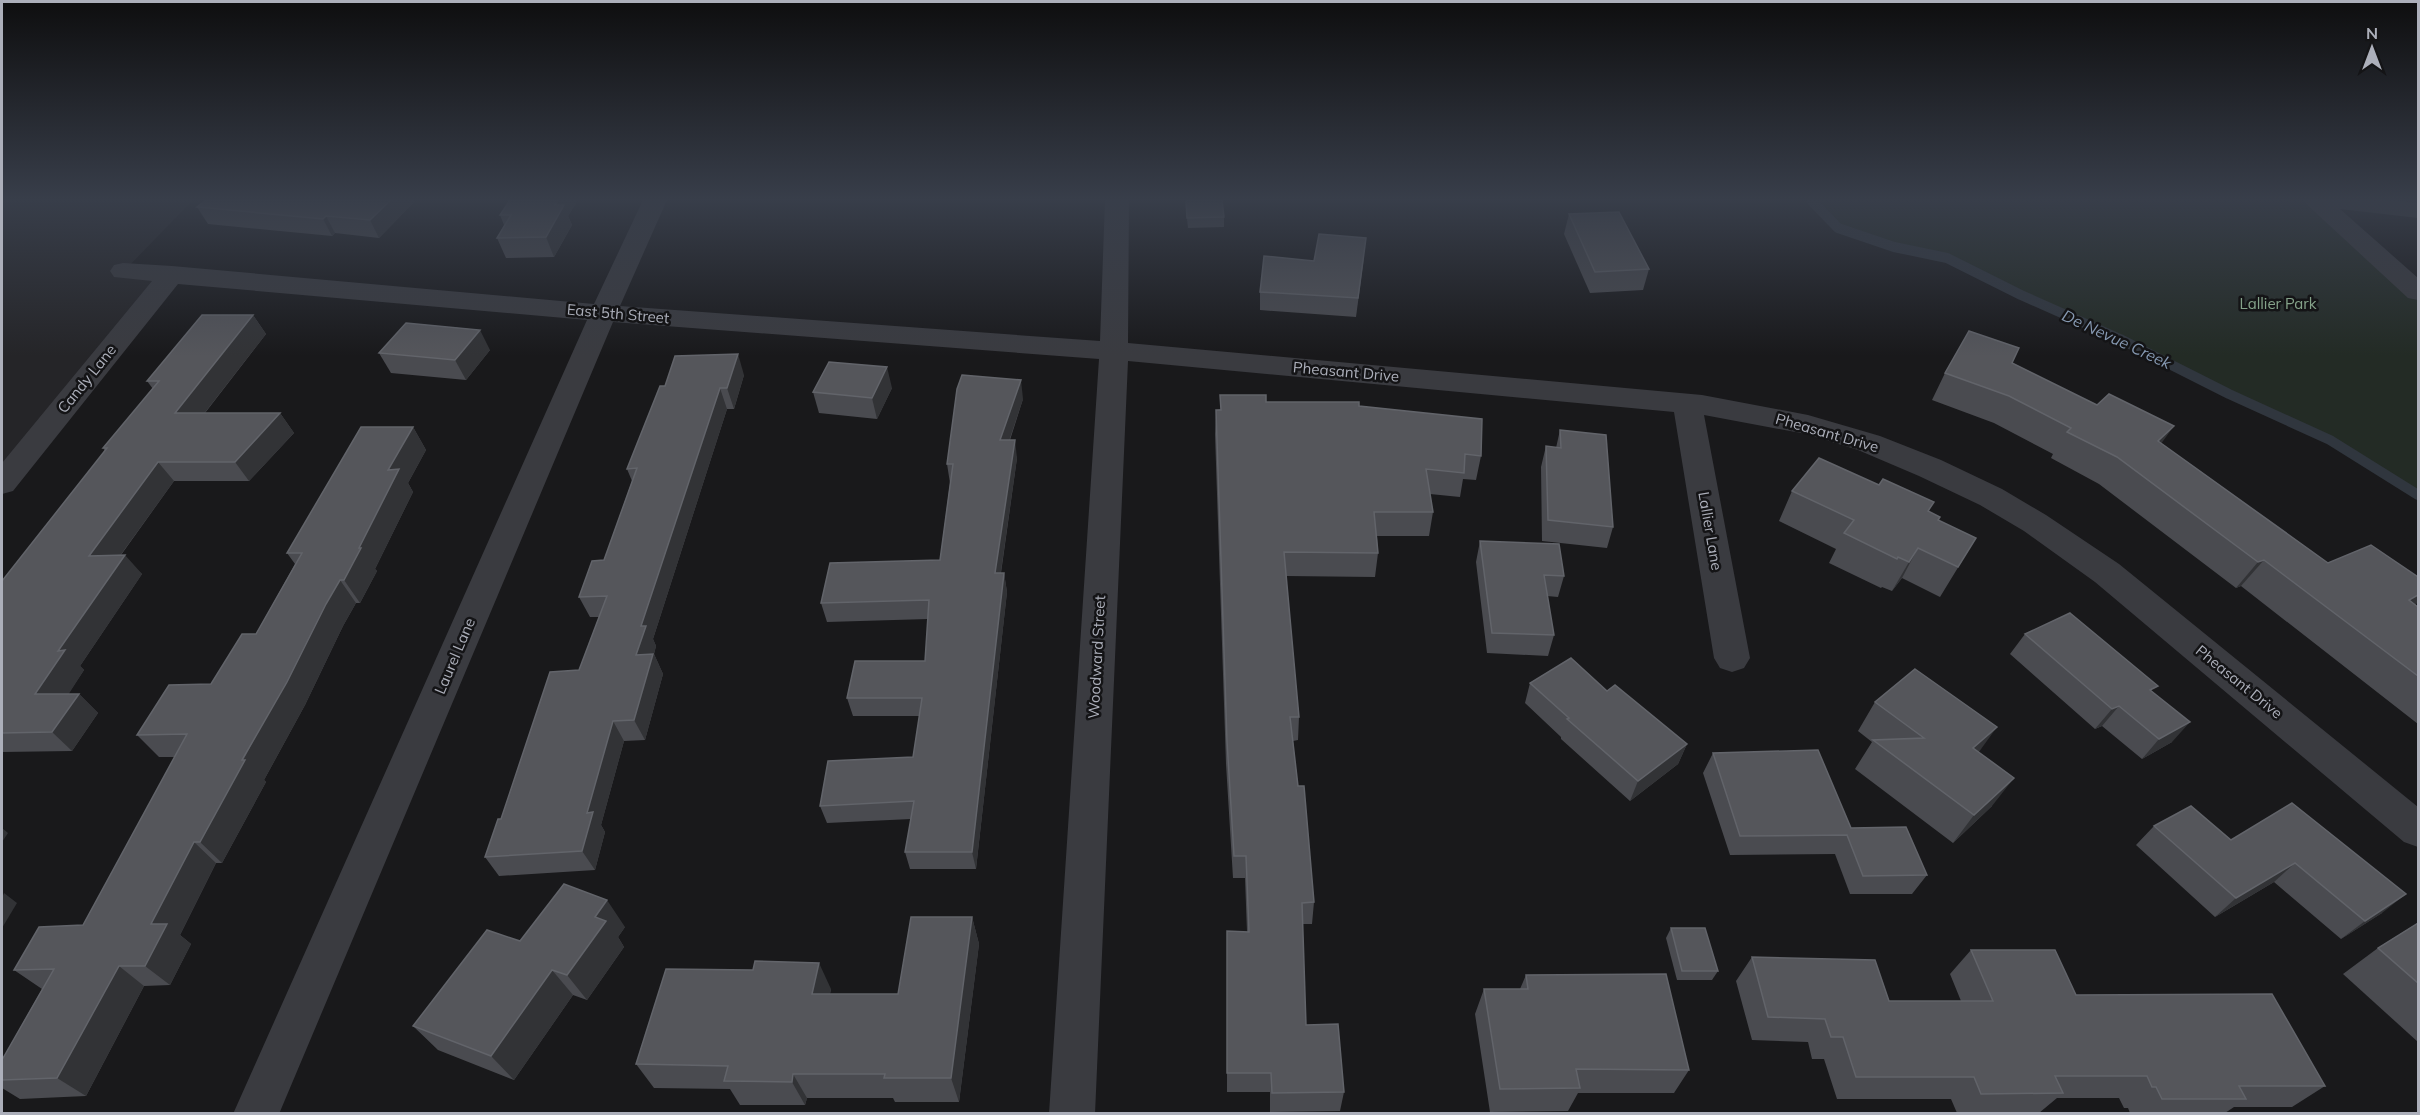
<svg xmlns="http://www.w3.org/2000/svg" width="2420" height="1115" font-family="Mulish,sans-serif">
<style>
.built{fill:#252528}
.green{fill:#232b25}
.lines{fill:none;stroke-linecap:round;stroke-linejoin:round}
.stream{stroke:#30363e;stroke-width:10}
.minor{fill:#3a3b40;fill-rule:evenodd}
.wall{fill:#4a4b50}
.shaded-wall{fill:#323336}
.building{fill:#55565b;stroke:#62646a;stroke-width:1.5}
.labels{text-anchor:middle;stroke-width:5;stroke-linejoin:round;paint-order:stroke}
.park-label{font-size:15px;fill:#85a38a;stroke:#141416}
.street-label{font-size:15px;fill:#acafba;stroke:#141416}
.water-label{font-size:16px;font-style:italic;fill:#8699b2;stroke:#141416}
</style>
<rect width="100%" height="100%" fill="#19191b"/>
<path class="built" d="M2 200H193L124 271 172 274 2 483Z"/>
<path class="green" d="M1811 200H2314L2418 292V495L2330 440 2229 394 2120 339 2021 295 1947 258 1898 248 1838 228Z"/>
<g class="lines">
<path class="stream" d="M1811 200 1838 228 1894 247 1947 258 2021 295 2120 339 2229 394 2330 440 2418 495"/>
<g class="minor">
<path d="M643 200H667L620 306 1100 341 1105 200H1129L1128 343 1702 395 1808 415 1880 436 1941 460 2002 489 2046 515 2119 564 2418 807V847L2404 842 2095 582 2024 531 1980 505 1919 476 1858 450 1806 434 1704 415 1750 658 1744 668 1732 672 1720 668 1714 658 1674 412 1128 361 1095 1114H1049L1099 359 613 322 279 1114H233L587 320 178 284 13 491 2 494V463L152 281 114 277 110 271 114 265 123 263 172 266 594 304Z"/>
<path d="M2302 200H2389L2418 203V218L2340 209 2418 278V300L2408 298Z"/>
</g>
</g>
<g class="wall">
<path d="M206 200H416L379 238 335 233 332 236 208 224 197 207Z"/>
<path d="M510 200H578L568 216 572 225 554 257 506 258 497 238 504 225 500 215Z"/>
<path d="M1185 200H1222L1224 217V227L1188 228Z"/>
<path d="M1569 214 1649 269 1643 290 1590 293 1564 234Z"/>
<path d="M1364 257 1356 317 1260 310V292L1314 261Z"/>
<path d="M253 315 266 334 205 413H280L294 433 249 481H174L121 555 142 574 80 666 84 670 68 694H79L98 713 72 751 2 752V581L105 451 103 448 153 389 147 381Z"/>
<path d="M490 350 466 380 391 373 379 353Z"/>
<path d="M2012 363 2161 444 2328 563 2418 607V724L2241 586 2236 588 2099 484 2051 458 2053 454 1994 423 1932 400 1945 373Z"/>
<path d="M744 375 734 409H727L653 639 656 646 654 654 663 674 645 740 624 741 601 825 605 832 595 870 499 876 485 857 501 819 579 670 599 617H590L579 597 604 560 632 481 627 469 665 386Z"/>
<path d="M892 388 877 419 819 413 813 392Z"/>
<path d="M1023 399 1010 440 1017 458 1001 573H1004L1007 592 976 869H910L905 852 911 819 827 823 820 806 913 757 920 716H853L847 698 925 661 928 619 827 622 821 603 940 560 950 483 947 464Z"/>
<path d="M1266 402 1359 406 1481 456 1476 480 1463 479 1460 497 1430 494 1433 512 1429 536H1377L1378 553 1375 577 1286 576 1299 717 1298 740 1293 741 1298 786 1314 902 1312 924H1302L1306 1025 1344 1092 1340 1111 1270 1112V1092H1227V952L1247 932 1245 878H1233L1226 764 1215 434 1216 410Z"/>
<path d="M413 427 426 450 408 483 413 492 375 569 377 571 360 603H356L343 626 305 705 264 780 266 782 222 863H216L180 935 191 944 170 985 144 986 86 1096 20 1099 2 1088V1060L42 989 14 970 83 925 175 757H159L137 735 211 684 256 634 295 564 287 553Z"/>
<path d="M1560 430 1613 527 1607 548 1542 541 1541 467 1546 446 1556 448Z"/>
<path d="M1792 491 1929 512 1938 520 1976 538 1940 597 1902 578 1892 591 1882 587 1881 588 1829 563 1836 549 1779 521Z"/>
<path d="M1480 541 1564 576 1558 597 1547 596 1554 635 1548 656 1487 653 1476 562Z"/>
<path d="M2025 634 2153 692 2172 742 2142 759 2102 726 2095 729 2010 654Z"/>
<path d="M1530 683 1607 691 1687 744 1678 764 1630 801 1561 739V737L1525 703Z"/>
<path d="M1875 702 1979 753 1992 806 1953 843 1855 769 1872 742 1858 731Z"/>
<path d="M1713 753 1851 828 1927 875 1912 894H1850L1835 854 1730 855 1703 773Z"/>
<path d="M2292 803 2382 913 2341 939 2274 882 2215 917 2136 845 2154 826 2231 840Z"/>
<path d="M972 917 979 944 959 1102H895L893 1098H807L805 1105H740L730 1089 654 1088 636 1064 831 989 830 994H898Z"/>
<path d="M2418 923V1042L2343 974 2378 948Z"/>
<path d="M625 927 618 937 624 947 587 1000 573 995 514 1080 438 1050 413 1026 520 941Z"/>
<path d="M1671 928 1718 971 1712 980H1677L1666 938Z"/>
<path d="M1971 950 2076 995 2325 1086 2292 1107H2234L2225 1113H2130L2128 1108H2124L2119 1098H2057L2039 1113H1957L1951 1099H1837L1824 1059H1812L1808 1042 1752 1040 1736 981 1752 957 1889 1001H1961L1950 974Z"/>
<path d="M1526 975 1689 1070 1674 1093H1578L1568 1111 1490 1112 1475 1014 1484 989H1520Z"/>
</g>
<g class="shaded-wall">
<path d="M391 200H416L379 238 370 220Z"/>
<path d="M558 200H578L568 216 572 225 554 257 546 237 555 205Z"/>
<path d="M326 216 335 233 332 236 323 219Z"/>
<path d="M253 315 266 334 189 433 175 413Z"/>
<path d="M480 330 490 350 466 380 455 360Z"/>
<path d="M738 354 744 375 734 409 727 388Z"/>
<path d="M887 367 892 388 877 419 872 398Z"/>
<path d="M1021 380 1023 399 1003 459 1000 440Z"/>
<path d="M720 388 727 409 653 639 656 646 654 654 663 674 645 740 634 720 636 655 641 626Z"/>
<path d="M280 413 294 433 249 481 235 462Z"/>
<path d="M2174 426 2155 452 2158 441Z"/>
<path d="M413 427 426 450 408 483 413 492 375 569 377 571 360 603 344 580 359 548 388 470Z"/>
<path d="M1015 440 1017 458 998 592 995 573Z"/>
<path d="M158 462 174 481 106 575 89 556Z"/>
<path d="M1918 548 1902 578 1892 591 1909 562Z"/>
<path d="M125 555 142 574 80 666 84 670 56 714 35 694 58 651Z"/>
<path d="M2264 560 2241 586 2236 588 2258 562Z"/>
<path d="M1004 573 1007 592 976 869 972 852Z"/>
<path d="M340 580 356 603 343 626 305 705 264 780 266 782 222 863 200 842 326 604Z"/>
<path d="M2418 595V602L2407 614 2409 600Z"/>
<path d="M79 694 98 713 72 751 52 732Z"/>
<path d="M2119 706 2102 726 2095 729 2112 709Z"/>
<path d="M613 721 624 741 601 825 605 832 595 870 582 851 587 813Z"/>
<path d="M2190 722 2172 742 2142 759 2159 739Z"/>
<path d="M1997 727 1976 756 1973 748Z"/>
<path d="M1687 744 1678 764 1630 801 1638 781Z"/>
<path d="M2014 778 1992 806 1953 843 1974 815Z"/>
<path d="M2 828 8 833 2 842Z"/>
<path d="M194 842 216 863 180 935 191 944 170 985 145 966 151 924Z"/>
<path d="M2295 863 2274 882 2215 917 2236 898Z"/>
<path d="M4 893 17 903 2 928V898Z"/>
<path d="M2406 894 2382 913 2341 939 2365 921Z"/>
<path d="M607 900 625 927 618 937 624 947 587 1000 567 975 595 917Z"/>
<path d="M972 917 979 944 959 1102 951 1078Z"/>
<path d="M819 963 831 989 824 1019 812 994Z"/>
<path d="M119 966 144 986 86 1096 57 1078Z"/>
<path d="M552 970 573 995 514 1080 491 1056Z"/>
<path d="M793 1074 807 1098 805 1105 792 1082Z"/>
</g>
<g class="building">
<path d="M206 200H391L370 220 326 216 323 219 197 207Z"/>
<path d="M510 200H558L555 205H564L546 237 497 238 511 215H500Z"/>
<path d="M1186 200H1222L1224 217 1187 218Z"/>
<path d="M1619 212 1649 269 1595 272 1569 214Z"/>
<path d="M1319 234 1366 238 1358 298 1260 292 1264 256 1314 261Z"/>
<path d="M202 315H253L175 413H280L235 462H158L89 556 125 555 58 651 65 650 35 694H79L52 732 2 733V581L107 448H103L159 381H147Z"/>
<path d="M406 323 480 330 455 360 379 353Z"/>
<path d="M1969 331 2019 348 2012 363 2097 405 2109 394 2174 426 2158 441 2328 563 2371 545 2418 577V595L2409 600 2418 607V676L2264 560 2258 562 2117 457 2067 432 2071 428 2009 396 1945 373Z"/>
<path d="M738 354 727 388H720L641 626H646L636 655 653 654 634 720 613 721 587 813 593 812 582 851 485 857 498 819H501L550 672 579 670 607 596 579 597 592 561 604 560 637 468 627 469 660 386H665L675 356Z"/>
<path d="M829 362 887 367 872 398 813 392Z"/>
<path d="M962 375 1021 380 1000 440H1015L995 573H1004L972 852H905L914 801 820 806 828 761 913 757 922 698H847L855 661H925L929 600 821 603 830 563 940 560 953 464H947L957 389Z"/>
<path d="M1220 395H1266V402H1359V406L1482 419 1481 456 1465 454 1464 473 1426 469 1433 512H1374L1378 553 1284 552 1299 717H1290L1298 786H1304L1314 902 1302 903 1306 1025 1338 1024 1344 1092 1272 1093 1271 1073H1227V931L1249 932 1246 856H1234L1227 741 1216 410H1221Z"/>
<path d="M361 427H413L388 470 399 469 359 548H361L344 580H340L326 604 287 682 242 760H245L200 842H194L151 924H167L145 966H119L57 1078 2 1080V1060L54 969 14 970 39 927 83 925 187 734 137 735 169 685 211 684 242 634H256L302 553H287Z"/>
<path d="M1560 430 1606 435 1613 527 1548 520 1546 446 1561 448Z"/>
<path d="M1819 458 1879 485 1883 479 1934 502 1928 511 1940 517 1938 520 1976 538 1958 567 1918 548 1909 562 1898 557 1897 559 1844 533 1854 520 1792 491Z"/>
<path d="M1480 541 1559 544 1564 576 1544 575 1554 635 1492 633Z"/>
<path d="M2070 613 2158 686 2150 690 2190 722 2159 739 2119 706 2112 709 2025 634Z"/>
<path d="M1571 658 1607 691 1615 685 1687 744 1638 781 1567 719 1569 718 1530 683Z"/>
<path d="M1915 669 1997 727 1973 748 2014 778 1974 815 1873 740 1924 738 1875 702Z"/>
<path d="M1818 750 1851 828 1906 827 1927 875 1863 876 1847 835 1740 836 1713 753Z"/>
<path d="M2292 803 2406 894 2365 921 2295 863 2236 898 2154 826 2191 806 2231 840Z"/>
<path d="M564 884 607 900 595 917 606 921 567 975 552 970 491 1056 413 1026 487 930 520 941Z"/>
<path d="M911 917H972L951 1078H884L885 1074H793L792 1082 724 1081 728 1066 636 1064 666 969 753 970 755 961 819 963 812 994H898Z"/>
<path d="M2418 923V983L2378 948Z"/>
<path d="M1671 928H1705L1718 971H1682Z"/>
<path d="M1971 950H2055L2076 995 2272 994 2325 1086H2239L2246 1099H2162L2156 1087H2152L2147 1076H2055L2063 1093 1981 1094 1974 1077H1856L1843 1037H1831L1825 1019 1768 1017 1752 957 1875 960 1889 1001H1993Z"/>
<path d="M1666 974 1689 1070 1576 1069 1580 1088 1500 1089 1484 989H1528L1526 975Z"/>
</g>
<linearGradient id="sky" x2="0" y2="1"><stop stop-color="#0e0e0f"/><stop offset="0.56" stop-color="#383e4a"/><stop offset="1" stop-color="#383e4a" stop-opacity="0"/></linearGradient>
<rect width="2420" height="356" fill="url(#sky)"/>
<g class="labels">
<g class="park-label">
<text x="2278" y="309">Lallier Park</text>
</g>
<g class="street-label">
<text transform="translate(618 314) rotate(5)" y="5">East 5th Street</text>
<text transform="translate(1346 372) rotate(5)" y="5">Pheasant Drive</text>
<text transform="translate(87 379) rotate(-51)" y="5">Candy Lane</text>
<text transform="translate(1827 433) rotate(16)" y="5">Pheasant Drive</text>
<text transform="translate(1710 531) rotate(80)" y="5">Lallier Lane</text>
<text transform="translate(455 656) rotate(-67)" y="5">Laurel Lane</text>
<text transform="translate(1097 657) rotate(-87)" y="5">Woodward Street</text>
<text transform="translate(2239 682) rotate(39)" y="5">Pheasant Drive</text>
</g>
<g class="water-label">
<text transform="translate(2117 339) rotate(25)" y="6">De Nevue Creek</text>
</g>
</g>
<rect width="2420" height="1115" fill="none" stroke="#acafba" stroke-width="6"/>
<g transform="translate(2372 48)" stroke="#141416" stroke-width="4.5" paint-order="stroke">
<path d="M0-4.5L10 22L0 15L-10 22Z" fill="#acafba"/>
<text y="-9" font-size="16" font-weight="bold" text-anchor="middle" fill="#acafba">N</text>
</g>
</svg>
